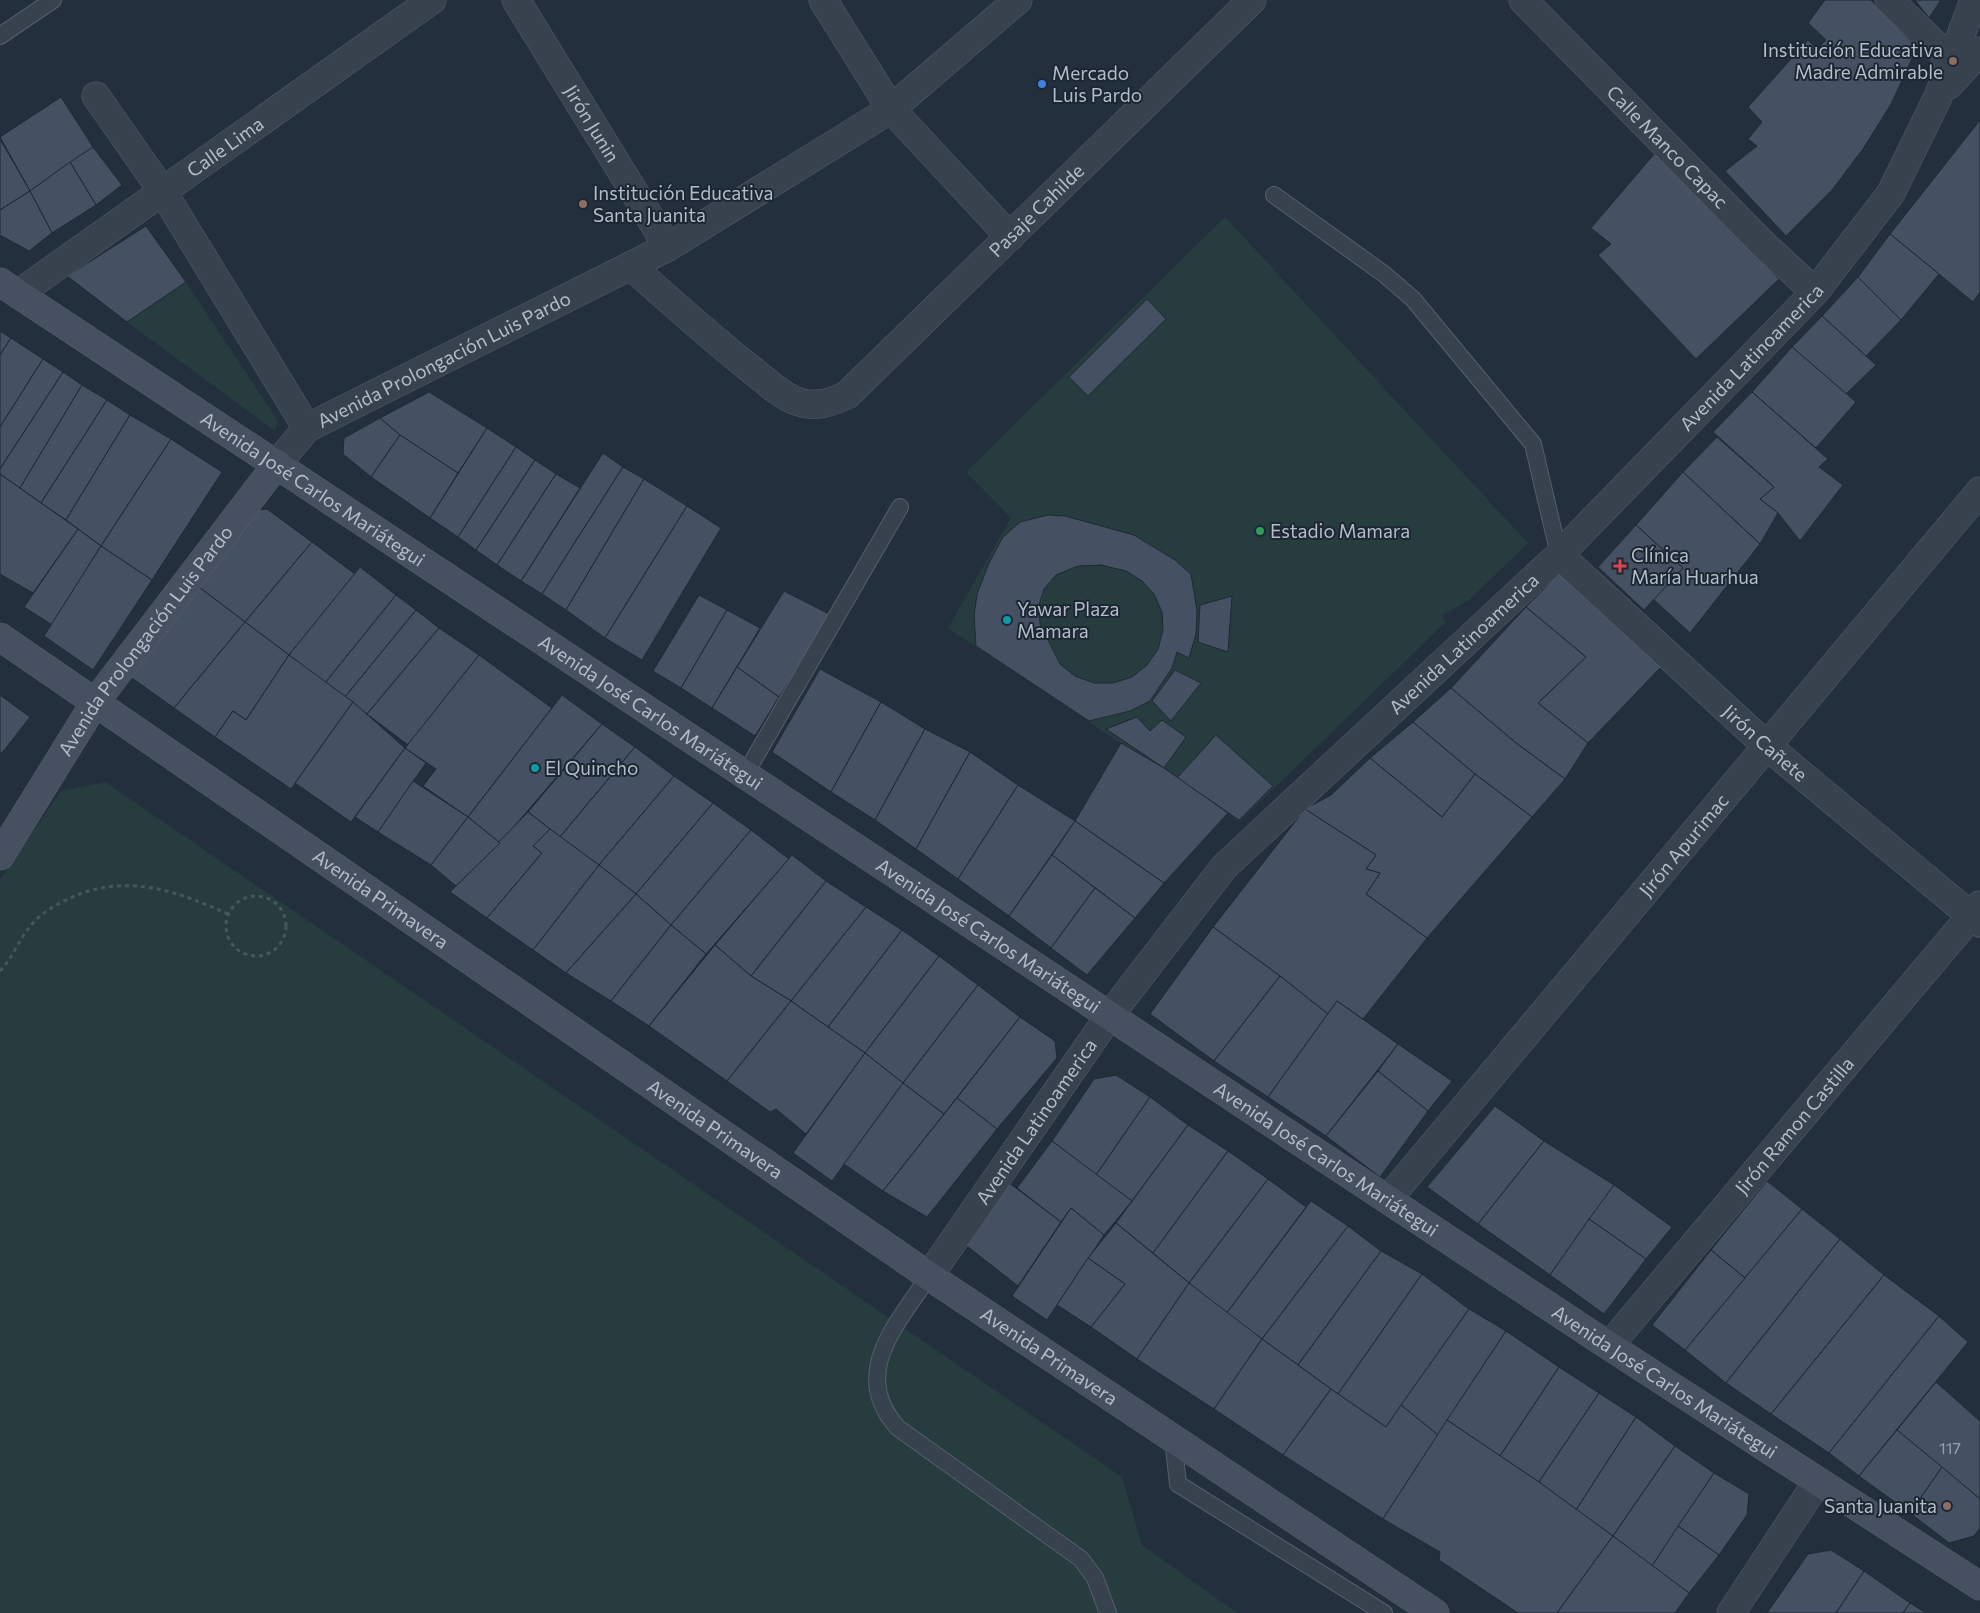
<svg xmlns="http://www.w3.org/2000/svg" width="1980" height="1613" font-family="Commissioner,sans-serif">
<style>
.green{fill:#263c3f}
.building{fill:#455162;stroke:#1f2835;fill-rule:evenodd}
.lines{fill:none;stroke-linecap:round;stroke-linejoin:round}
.lane-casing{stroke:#565f6c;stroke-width:18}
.street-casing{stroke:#565f6c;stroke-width:29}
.secondary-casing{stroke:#565f6c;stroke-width:29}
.path{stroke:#44595c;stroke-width:3;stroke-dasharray:4 4;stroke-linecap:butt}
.lane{stroke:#38414e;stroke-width:16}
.street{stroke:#38414e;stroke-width:28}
.secondary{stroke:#465061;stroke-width:28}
.education-dot{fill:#8d6e63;stroke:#1d2633;stroke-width:2}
.shop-dot{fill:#3f7fe0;stroke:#1d2633;stroke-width:2}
.leisure-dot{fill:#2e9e5b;stroke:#1d2633;stroke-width:2}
.health-dot{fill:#e0444e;stroke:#1d2633;stroke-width:2}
.culture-dot{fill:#0f9aa8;stroke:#1d2633;stroke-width:2}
.labels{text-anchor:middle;stroke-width:4;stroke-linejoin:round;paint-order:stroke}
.number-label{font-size:16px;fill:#98a1af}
.poi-label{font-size:19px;fill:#b4bcc9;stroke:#1d2633;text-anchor:start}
.street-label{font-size:19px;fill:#b4bcc9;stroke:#1d2633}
</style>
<rect width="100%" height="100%" fill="#242f3e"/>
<g class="green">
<path d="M1225 217 1528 543 1469 600 1441 616 1446 622 1239 822 948 628 1011 518 966 472Z"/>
<path d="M186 282 278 421 275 431 127 322Z"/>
<path d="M105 782 1122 1477 1142 1545 1237 1613H0V880L61 791Z"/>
</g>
<g class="building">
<path d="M1825 0H1871L1917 48 1891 104 1863 149 1832 190 1786 236 1725 171 1757 146 1748 139 1762 122 1748 107 1808 40 1817 49 1826 40 1808 23Z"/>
<path d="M1915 0H1941L1929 18Z"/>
<path d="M61 97 93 147 30 191 0 137Z"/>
<path d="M1980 120V292L1973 302 1890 234Z"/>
<path d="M0 139 30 191 0 210Z"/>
<path d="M93 147 122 185 96 205 70 162Z"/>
<path d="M1655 153 1779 279 1696 359 1598 255 1611 244 1591 228Z"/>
<path d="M70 162 96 205 52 233 30 191Z"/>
<path d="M30 191 52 233 29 251 0 235V210Z"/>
<path d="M146 226 186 282 127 322 67 276Z"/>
<path d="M1890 234 1939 274 1901 320 1858 277Z"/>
<path d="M1858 277 1901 320 1866 356 1822 316Z"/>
<path d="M1147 299 1166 319 1088 396 1069 377Z"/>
<path d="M1822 316 1876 365 1846 394 1792 347Z"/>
<path d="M0 331 11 338 0 355Z"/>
<path d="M11 338 43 359 0 427V355Z"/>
<path d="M1792 347 1856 402 1816 448 1752 392Z"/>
<path d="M43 359 63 372 0 469V427Z"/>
<path d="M63 372 82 385 20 488 0 474V469Z"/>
<path d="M82 385 107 400 41 503 20 488Z"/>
<path d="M429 392 487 428 458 473 400 435 380 418Z"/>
<path d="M1752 392 1828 459 1819 467 1843 485 1800 541 1778 513 1760 499 1774 487 1713 432Z"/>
<path d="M107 400 130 415 66 520 41 503Z"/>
<path d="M130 415 171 439 101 546 66 520Z"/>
<path d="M380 418 400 435 371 477 343 454 344 438Z"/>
<path d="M487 428 516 447 458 537 430 518Z"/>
<path d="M400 435 458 473 430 518 371 477Z"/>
<path d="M1717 437 1774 487 1760 499 1778 513 1760 544 1683 472Z"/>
<path d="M171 439 222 472 152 580 101 546Z"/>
<path d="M516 447 535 460 476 550 458 537Z"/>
<path d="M603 453 623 467 542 594 521 581Z"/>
<path d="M535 460 556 474 497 565 476 550Z"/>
<path d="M623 467 644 479 566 610 542 594Z"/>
<path d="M1683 472 1760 544 1690 633 1653 599 1683 568 1636 525Z"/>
<path d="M0 474 78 529 33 593 0 574Z"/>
<path d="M556 474 580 488 521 581 497 565Z"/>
<path d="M644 479 687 506 605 638 566 610Z"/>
<path d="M687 506 721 528 642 660 605 638Z"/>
<path d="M267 509 312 542 245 622 195 584 249 511Z"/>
<path d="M1048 515 1065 516 1134 535 1175 560 1191 574 1197 610 1196 634 1189 658 1177 652 1172 668 1150 701 1130 711 1089 721 976 646 974 616 977 594 989 563 1003 537 1020 522ZM1101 565 1126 571 1142 581 1154 594 1162 612 1163 630 1158 649 1147 665 1132 677 1113 683H1094L1075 676 1060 664 1040 624 1039 605 1044 589 1056 575 1078 566Z"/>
<path d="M1636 525 1683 568 1644 610 1598 567Z"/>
<path d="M78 529 101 546 52 625 24 607Z"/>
<path d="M312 542 355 574 289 655 245 622Z"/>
<path d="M101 546 152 580 93 670 44 636Z"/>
<path d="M360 567 396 595 325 683 289 655Z"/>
<path d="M1562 571 1661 667 1588 743 1538 703 1586 657 1526 607Z"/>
<path d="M195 584 245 622 174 708 129 676Z"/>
<path d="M784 591 831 615 779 697 737 667Z"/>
<path d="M396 595 416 610 345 697 325 683Z"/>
<path d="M699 595 727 610 681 688 653 671Z"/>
<path d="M1232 596 1228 652 1198 642 1200 605Z"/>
<path d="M1526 607 1586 657 1538 703 1588 743 1565 779 1516 743 1451 688Z"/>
<path d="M416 610 439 628 367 714 345 697Z"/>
<path d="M727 610 760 628 712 708 681 688Z"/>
<path d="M245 622 289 655 246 720 233 711 215 737 174 708Z"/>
<path d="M439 628 479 655 408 745 367 714Z"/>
<path d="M289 655 353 702 291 789 215 737 233 711 246 720Z"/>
<path d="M479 655 552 708 468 817 423 786 436 769 405 748Z"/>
<path d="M737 667 779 697 755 736 712 708Z"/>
<path d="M820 669 881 702 831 792 772 752Z"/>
<path d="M1175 670 1201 683 1171 721 1152 701Z"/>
<path d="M1451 688 1516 743 1565 779 1532 817 1475 774 1413 722Z"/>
<path d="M0 695 30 717 2 753 0 752Z"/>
<path d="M562 695 602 724 500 843 468 817Z"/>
<path d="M353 702 405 748 351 822 295 783Z"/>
<path d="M881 702 925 729 875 820 831 792Z"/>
<path d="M1137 717 1150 731 1162 720 1186 737 1164 768 1106 729Z"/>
<path d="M1413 722 1475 774 1442 817 1370 758Z"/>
<path d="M602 724 635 747 560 837 528 812Z"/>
<path d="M925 729 970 752 916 849 875 820Z"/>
<path d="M1216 735 1273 786 1239 820 1177 778Z"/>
<path d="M1121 743 1164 768 1228 813 1164 883 1075 821Z"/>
<path d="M635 747 674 776 599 865 560 837Z"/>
<path d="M405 748 426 763 378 832 355 817Z"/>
<path d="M970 752 1018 785 958 879 916 849Z"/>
<path d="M1370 758 1442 817 1475 774 1532 817 1427 938 1366 894 1380 873 1366 869 1376 855 1305 809 1331 795Z"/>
<path d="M674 776 713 803 636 894 599 865Z"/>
<path d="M413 781 468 817 431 865 378 832Z"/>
<path d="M1018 785 1075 821 1009 916 958 879Z"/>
<path d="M713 803 751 830 671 925 636 894Z"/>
<path d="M1305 809 1376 855 1366 869 1380 873 1366 894 1427 938 1363 1019 1337 1001 1328 1014 1280 976 1213 927Z"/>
<path d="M528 812 550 829 533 846 542 853 487 918 450 892Z"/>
<path d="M468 817 500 843 456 886 431 865Z"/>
<path d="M1075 821 1164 883 1135 918 1052 855Z"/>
<path d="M550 829 599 865 533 950 487 918 542 853 533 846Z"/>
<path d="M751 830 789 859 706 954 671 925Z"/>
<path d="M792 855 826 881 751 976 715 945Z"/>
<path d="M1052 855 1095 888 1051 948 1009 916Z"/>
<path d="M599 865 636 894 566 973 533 950Z"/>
<path d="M826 881 866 907 791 1001 751 976Z"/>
<path d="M1095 888 1135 918 1087 975 1051 948Z"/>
<path d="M636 894 671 925 611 1001 566 973Z"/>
<path d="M866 907 902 930 828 1027 791 1001Z"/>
<path d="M671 925 706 954 649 1026 611 1001Z"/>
<path d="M1213 927 1280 976 1214 1061 1150 1014Z"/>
<path d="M902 930 939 956 865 1053 828 1027Z"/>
<path d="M715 945 751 976 791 1001 727 1081 649 1026Z"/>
<path d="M939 956 978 985 903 1083 865 1053Z"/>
<path d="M1280 976 1328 1014 1268 1097 1214 1061Z"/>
<path d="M978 985 1020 1017 944 1114 903 1083Z"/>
<path d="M791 1001 865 1053 806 1134 776 1109 770 1112 727 1081Z"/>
<path d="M1337 1001 1398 1044 1326 1136 1268 1097Z"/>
<path d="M1020 1017 1055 1041 1057 1058 997 1129 957 1098Z"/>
<path d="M1398 1044 1452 1081 1428 1111 1378 1071Z"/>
<path d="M865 1053 903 1083 832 1181 793 1153Z"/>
<path d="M1378 1071 1428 1111 1380 1177 1326 1136Z"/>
<path d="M1116 1075 1150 1097 1096 1175 1052 1141 1094 1079Z"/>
<path d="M903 1083 944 1114 883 1191 844 1164Z"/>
<path d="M1150 1097 1188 1125 1132 1201 1096 1175Z"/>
<path d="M957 1098 997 1129 927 1217 883 1191Z"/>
<path d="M1495 1106 1544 1141 1478 1224 1427 1187Z"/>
<path d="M1188 1125 1228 1151 1153 1253 1116 1223Z"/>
<path d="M1052 1141 1132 1201 1104 1235 1071 1208 1061 1222 1017 1188Z"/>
<path d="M1544 1141 1614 1185 1550 1275 1478 1224Z"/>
<path d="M1228 1151 1268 1179 1189 1283 1153 1253Z"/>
<path d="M1268 1179 1306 1207 1226 1314 1189 1283Z"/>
<path d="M1767 1181 1802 1209 1745 1278 1711 1250Z"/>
<path d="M1008 1182 1061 1222 1018 1286 963 1243Z"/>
<path d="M1614 1185 1672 1227 1646 1259 1589 1219Z"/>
<path d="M1311 1201 1348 1226 1262 1339 1226 1314Z"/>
<path d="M1071 1208 1104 1235 1047 1320 1012 1296Z"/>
<path d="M1802 1209 1840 1239 1726 1383 1685 1350Z"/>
<path d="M1589 1219 1646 1259 1604 1314 1550 1275Z"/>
<path d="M1116 1223 1189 1283 1137 1359 1091 1327 1125 1284 1088 1258Z"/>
<path d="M1348 1226 1381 1251 1298 1365 1262 1339Z"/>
<path d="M1840 1239 1884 1275 1771 1414 1726 1383Z"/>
<path d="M1711 1250 1745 1278 1685 1350 1652 1325Z"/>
<path d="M1381 1251 1422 1274 1338 1394 1298 1365Z"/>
<path d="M1088 1258 1125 1284 1091 1327 1057 1305Z"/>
<path d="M1422 1274 1469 1309 1386 1427 1338 1394Z"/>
<path d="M1884 1275 1939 1316 1829 1453 1771 1414Z"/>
<path d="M1189 1283 1262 1339 1214 1409 1137 1359Z"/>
<path d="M1469 1309 1506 1331 1438 1435 1401 1405Z"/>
<path d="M1939 1316 1968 1342 1859 1476 1829 1453Z"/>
<path d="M1506 1331 1559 1367 1500 1456 1447 1420Z"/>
<path d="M1262 1339 1331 1389 1283 1455 1214 1409Z"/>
<path d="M1559 1367 1599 1393 1539 1482 1500 1456Z"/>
<path d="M1936 1382 1980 1421V1499L1897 1430Z"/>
<path d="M1331 1389 1386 1427 1401 1405 1438 1435 1383 1519 1283 1455Z"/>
<path d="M1599 1393 1636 1417 1576 1510 1539 1482Z"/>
<path d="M1636 1417 1675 1446 1613 1536 1576 1510Z"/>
<path d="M1447 1420 1539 1482 1613 1536 1557 1613H1518L1439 1560 1440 1552 1383 1519Z"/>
<path d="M1897 1430 1942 1467 1910 1513 1859 1476Z"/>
<path d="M1675 1446 1714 1473 1652 1566 1613 1536Z"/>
<path d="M1942 1467 1980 1499V1528L1974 1536 1949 1543 1910 1513Z"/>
<path d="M1714 1473 1749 1494 1747 1515 1719 1555 1678 1526Z"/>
<path d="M1678 1526 1719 1555 1689 1593 1652 1566Z"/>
<path d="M1613 1536 1689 1593 1675 1613H1557Z"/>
<path d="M1831 1550 1864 1571 1836 1613H1767L1808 1554Z"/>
<path d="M1864 1571 1910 1603 1903 1613H1836Z"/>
<path d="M1910 1603 1926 1613H1903Z"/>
</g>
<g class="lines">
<g class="lane-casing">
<g id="lane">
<path d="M0 36 53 0"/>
<path d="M1274 195 1384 274 1413 299 1533 444 1559 555"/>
<path d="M744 776 900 507"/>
<path d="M929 1276C897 1324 849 1374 898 1428L1081 1559 1095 1578 1108 1613"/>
<path d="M1173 1438 1178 1484 1384 1613"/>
</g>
</g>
<g class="street-casing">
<g id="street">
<path id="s1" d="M516 0 668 247"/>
<path d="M823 0 891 109 1010 237"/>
<path id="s2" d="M1523 0 1763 244 1815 292"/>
<path d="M1889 0 1953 62"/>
<path d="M1949 85 1980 51"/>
<path d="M96 96 163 192 307 428"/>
<path id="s3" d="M631 266C671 302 710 337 752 370 766 381 780 395 796 401 814 408 830 403 847 395L1252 0"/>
<path id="s4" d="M18 294 432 0"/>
<path id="s5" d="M277 464 307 428 668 247 891 109 1018 0"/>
<path id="s6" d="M1559 555 1767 746 1980 923"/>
<path id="s7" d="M1388 1199 1980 491"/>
<path id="s8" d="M929 1276 1110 1015 1224 867 1559 555 1815 292 1891 193 1938 97 1974 0"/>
<path id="s9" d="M1609 1346 1980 905"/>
<path d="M1731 1613 1818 1481"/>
</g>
</g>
<g class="secondary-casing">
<g id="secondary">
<path id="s10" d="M0 282 1609 1346 1980 1586"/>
<path id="s11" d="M0 637 929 1276 1435 1613"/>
<path id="s12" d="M0 856 96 701 277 464"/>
</g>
</g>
<g class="path">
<circle cx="256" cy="926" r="30"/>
<path d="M0 971C15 955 21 933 38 918 49 908 63 901 77 895 131 874 179 892 228 914"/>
</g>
<use href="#lane" class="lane"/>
<use href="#street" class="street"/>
<use href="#secondary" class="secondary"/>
</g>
<g class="education-dot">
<circle cx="1953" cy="61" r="5"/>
<circle cx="583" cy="204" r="5"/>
<circle cx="1947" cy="1506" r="5"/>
</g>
<circle class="shop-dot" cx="1042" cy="84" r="5"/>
<circle class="leisure-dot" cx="1260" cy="531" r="5"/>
<path class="health-dot" d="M1617.5 558.5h5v5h5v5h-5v5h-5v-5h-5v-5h5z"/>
<g class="culture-dot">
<circle cx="1007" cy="620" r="5"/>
<circle cx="535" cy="768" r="5"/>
</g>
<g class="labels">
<g class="number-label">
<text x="1950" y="1454">117</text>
</g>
<g class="poi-label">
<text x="1943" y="57" text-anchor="end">Institución Educativa<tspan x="1943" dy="22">Madre Admirable</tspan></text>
<text x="1052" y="80">Mercado<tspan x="1052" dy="22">Luis Pardo</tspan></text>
<text x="593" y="200">Institución Educativa<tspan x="593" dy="22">Santa Juanita</tspan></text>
<text x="1270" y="538">Estadio Mamara</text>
<text x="1631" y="562">Clínica<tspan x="1631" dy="22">María Huarhua</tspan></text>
<text x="1017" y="616">Yawar Plaza<tspan x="1017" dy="22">Mamara</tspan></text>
<text x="545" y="775">El Quincho</text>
<text x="1937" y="1513" text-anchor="end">Santa Juanita</text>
</g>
<g class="street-label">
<text dy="7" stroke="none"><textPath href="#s1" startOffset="145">Jirón Junin</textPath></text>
<text dy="7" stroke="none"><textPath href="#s4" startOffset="254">Calle Lima</textPath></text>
<text dy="7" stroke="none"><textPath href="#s2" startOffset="206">Calle Manco Capac</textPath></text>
<text dy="7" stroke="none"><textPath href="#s3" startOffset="531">Pasaje Cahilde</textPath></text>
<text dy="7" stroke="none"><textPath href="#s8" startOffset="1238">Avenida Latinoamerica</textPath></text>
<text dy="7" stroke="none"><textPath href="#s5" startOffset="200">Avenida Prolongación Luis Pardo</textPath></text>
<text dy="7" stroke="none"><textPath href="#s10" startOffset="375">Avenida José Carlos Mariátegui</textPath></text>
<text dy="7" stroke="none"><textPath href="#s12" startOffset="260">Avenida Prolongación Luis Pardo</textPath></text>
<text dy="7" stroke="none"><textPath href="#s8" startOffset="832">Avenida Latinoamerica</textPath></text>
<text dy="7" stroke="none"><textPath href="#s10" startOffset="780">Avenida José Carlos Mariátegui</textPath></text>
<text dy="7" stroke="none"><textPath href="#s6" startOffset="279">Jirón Cañete</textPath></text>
<text dy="7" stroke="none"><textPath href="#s7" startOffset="461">Jirón Apurimac</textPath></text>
<text dy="7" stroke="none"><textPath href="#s11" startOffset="462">Avenida Primavera</textPath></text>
<text dy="7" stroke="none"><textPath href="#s10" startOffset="1185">Avenida José Carlos Mariátegui</textPath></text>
<text dy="7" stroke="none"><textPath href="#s8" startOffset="188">Avenida Latinoamerica</textPath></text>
<text dy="7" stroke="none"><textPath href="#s9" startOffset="288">Jirón Ramon Castilla</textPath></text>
<text dy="7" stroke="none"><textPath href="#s11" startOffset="868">Avenida Primavera</textPath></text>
<text dy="7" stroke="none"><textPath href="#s10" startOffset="1590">Avenida José Carlos Mariátegui</textPath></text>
<text dy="7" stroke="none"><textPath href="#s11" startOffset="1272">Avenida Primavera</textPath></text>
<text dy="7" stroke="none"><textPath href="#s10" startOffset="1995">Avenida José Carlos Mariátegui</textPath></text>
</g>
</g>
</svg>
